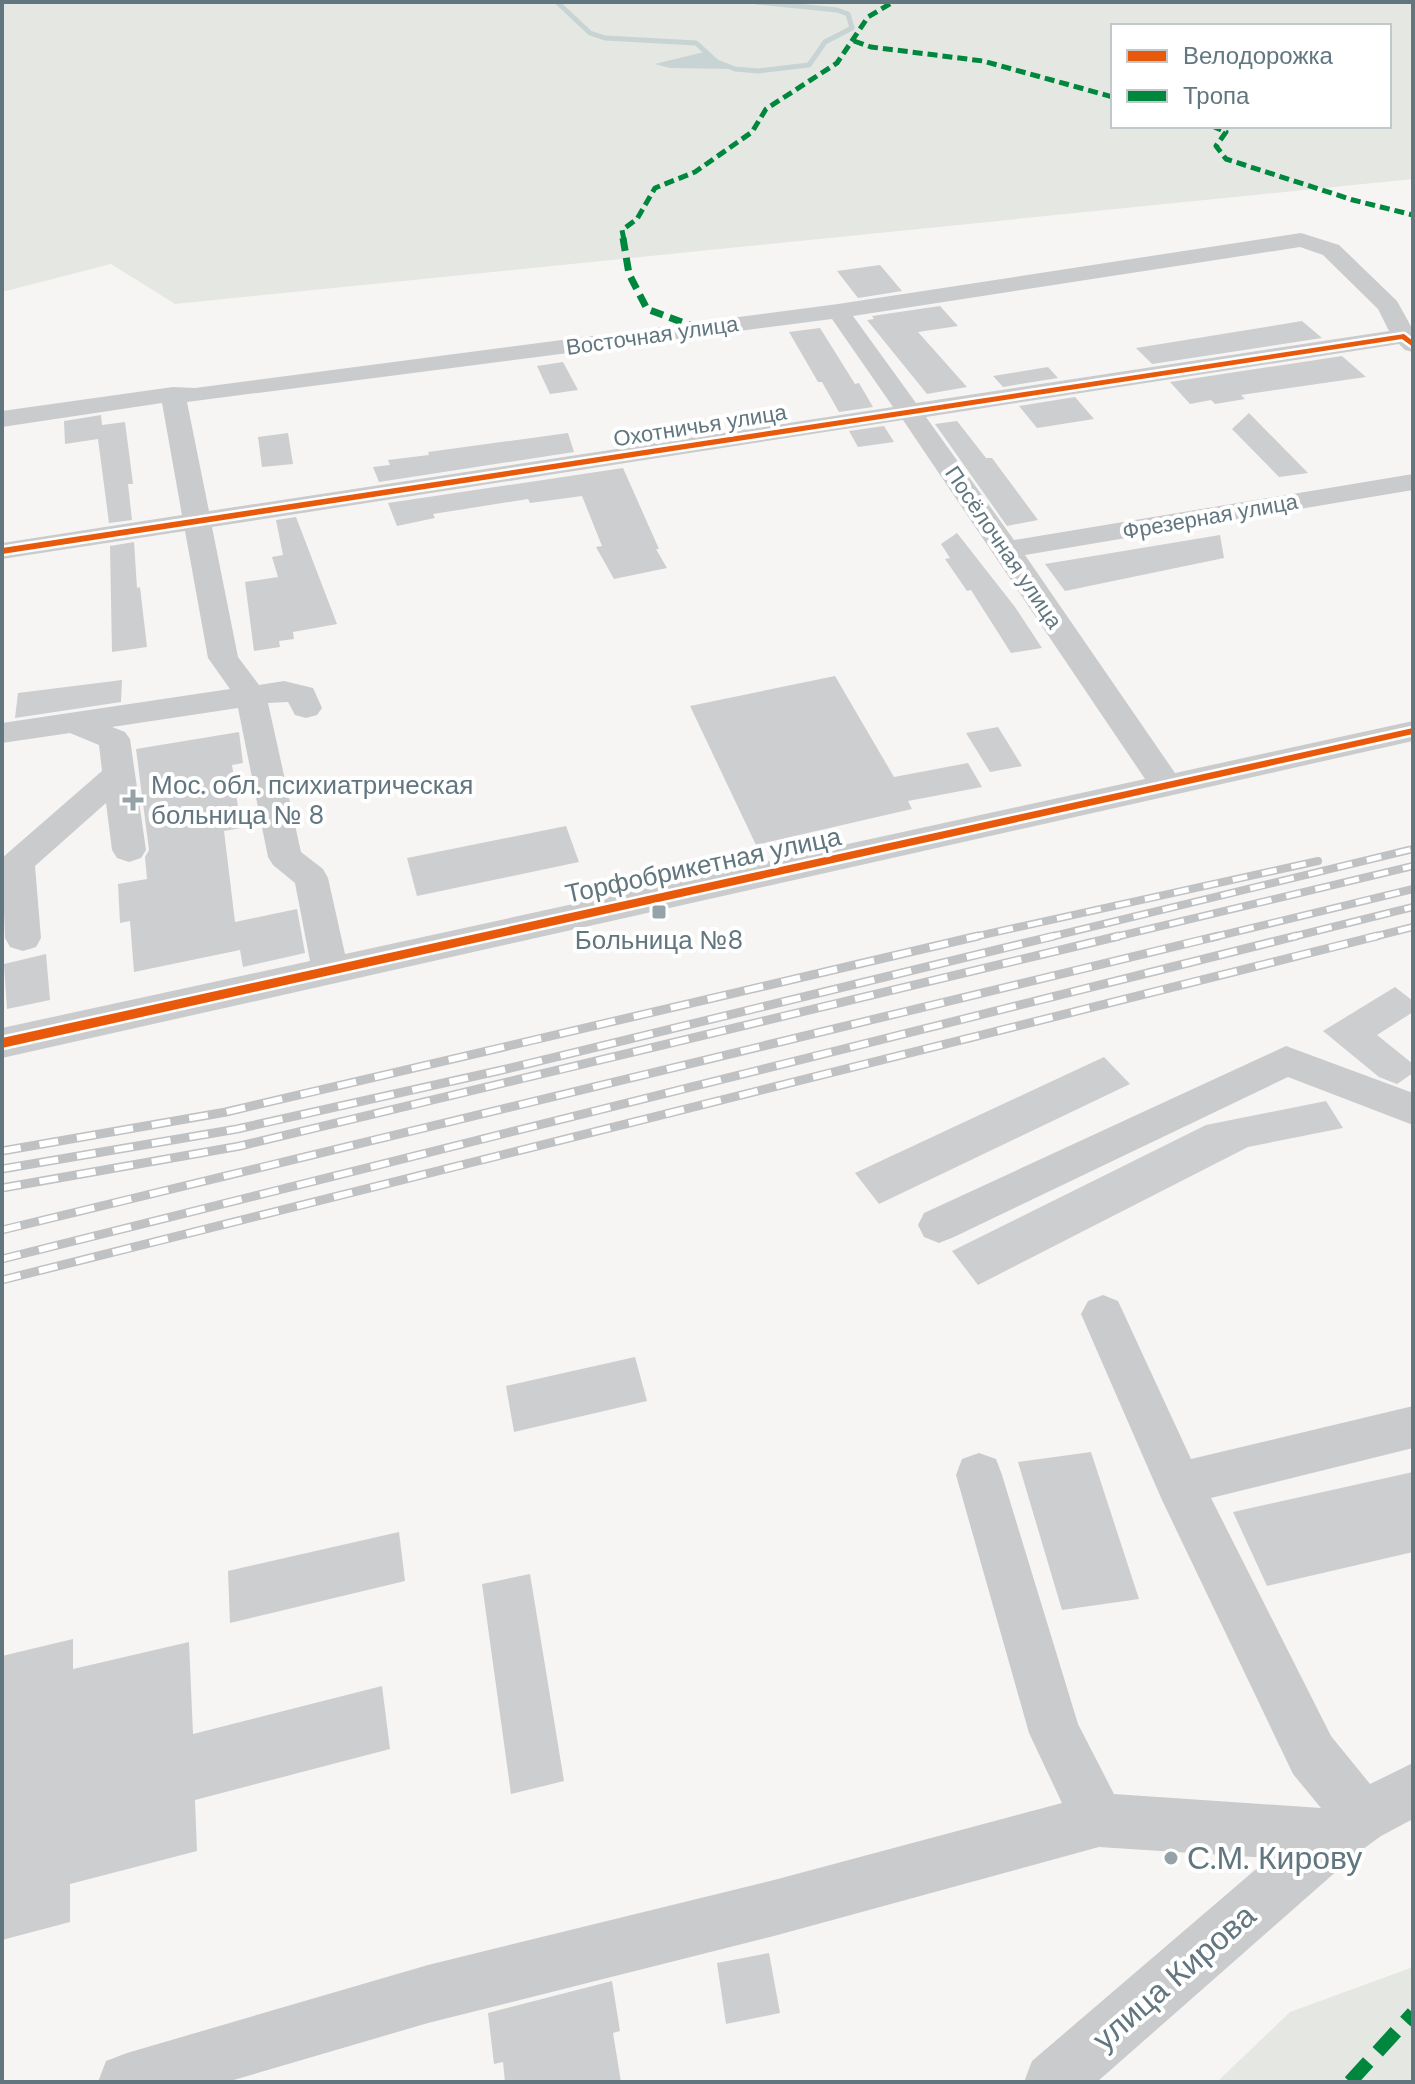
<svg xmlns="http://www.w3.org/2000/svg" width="1415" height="2084" font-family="'DM Sans',sans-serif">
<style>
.green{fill:#e5e7e2;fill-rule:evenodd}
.water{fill:#c8d3d4}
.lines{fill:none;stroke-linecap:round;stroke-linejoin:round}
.stream{stroke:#c8d3d4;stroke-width:5}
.building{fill:#cdcecf}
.minor{fill:#cacbcc;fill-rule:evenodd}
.rail-far1-casing{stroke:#c0c1c2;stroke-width:8}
.rail-casing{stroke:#c0c1c2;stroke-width:9}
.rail-far1{stroke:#fff;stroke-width:5;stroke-dasharray:15;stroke-linecap:butt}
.rail{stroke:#fff;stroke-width:6;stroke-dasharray:19;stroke-linecap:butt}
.quiet-far2{stroke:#00873e;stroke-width:5;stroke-dasharray:10 5;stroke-linecap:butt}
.quiet-far1{stroke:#00873e;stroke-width:7;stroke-dasharray:13 7;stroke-linecap:butt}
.quiet{stroke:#00873e;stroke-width:14;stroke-dasharray:27 14;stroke-linecap:butt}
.cycleway-casing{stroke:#fff;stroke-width:5}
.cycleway{fill:#e8590c;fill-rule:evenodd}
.poi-dot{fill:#95a2a8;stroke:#fff;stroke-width:3}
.labels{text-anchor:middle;stroke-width:8;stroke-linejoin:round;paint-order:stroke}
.far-street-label{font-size:22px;fill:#61767f;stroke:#fff}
.poi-label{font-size:26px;fill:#61767f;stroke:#fff;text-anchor:start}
.street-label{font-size:26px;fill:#61767f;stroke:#fff}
.near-poi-label{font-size:32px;fill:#61767f;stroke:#fff;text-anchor:start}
.near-street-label{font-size:32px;fill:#61767f;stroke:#fff}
</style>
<rect width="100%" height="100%" fill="#f6f5f4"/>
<g class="green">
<path d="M2 2H1413V179L175 304 111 264 2 292ZM1113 26H1389V126H1113Z"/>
<path d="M1413 1967V2082H1217L1290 2012Z"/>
</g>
<path class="water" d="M704 52 717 62 735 69 670 68 655 64Z"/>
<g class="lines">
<path class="stream" d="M557 2 590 33 605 38 696 43 717 62 735 69 758 71 809 65 825 42 852 28 848 14 837 10 757 2"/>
</g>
<g class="building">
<path d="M880 265 902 291 858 298 837 271Z"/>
<path d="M940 306 958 326 918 332 967 387 927 394 867 320 874 319 872 316Z"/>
<path d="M1302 321 1322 338 1152 364 1136 348Z"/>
<path d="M820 328 855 384 859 383 873 407 839 412 822 382H818L789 332Z"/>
<path d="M1342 356 1366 377 1241 395 1245 399 1215 404 1211 400 1190 404 1170 382Z"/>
<path d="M563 362 578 390 550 394 537 366Z"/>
<path d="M1048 367 1058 378 1003 387 993 376Z"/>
<path d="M1075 397 1094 419 1037 428 1019 406Z"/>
<path d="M1249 413 1308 473 1279 477 1232 429Z"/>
<path d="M101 415 102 425 125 422 133 484H128L132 520 109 523 98 439 65 444 64 421Z"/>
<path d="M957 421 986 458H992L1038 520 1007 526 935 424Z"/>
<path d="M884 426 894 442 858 447 849 431Z"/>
<path d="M288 433 293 464 262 467 258 437Z"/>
<path d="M568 433 574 452 379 482 373 467 390 465 388 460 429 455 428 452Z"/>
<path d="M623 468 659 549H656L667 568 614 579 596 547 602 546 582 496 530 503 528 499 433 514 435 518 397 526 388 503Z"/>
<path d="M296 517 337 624 293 632 294 639 279 641 280 647 254 651 245 582 278 577 272 557 283 555 276 520Z"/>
<path d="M957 533 1015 607 1042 648 1011 653 971 590 967 591 945 559 950 558 941 544Z"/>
<path d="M1220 535 1224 558 1065 591 1045 564Z"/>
<path d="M134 542 137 588 140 587 147 647 112 652 110 546Z"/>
<path d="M835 676 894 777 968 763 982 787 908 801 912 809 756 845 690 706Z"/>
<path d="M122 680 121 702 15 718 18 693Z"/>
<path d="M998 727 1022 766 990 772 966 733Z"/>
<path d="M239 732 243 763 232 765 241 828 224 831 235 922 297 909 305 953 243 967 240 950 134 972 130 921 120 923 118 884 147 879 145 857 149 850 136 749Z"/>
<path d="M566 826 579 862 417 896 407 858Z"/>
<path d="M46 954 50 1000 7 1009 4 964Z"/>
<path d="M1395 987 1413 1001V1012L1377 1035 1413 1064V1073L1397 1084 1379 1077 1323 1031Z"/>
<path d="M1104 1057 1130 1084 879 1204 855 1173Z"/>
<path d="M1326 1101 1343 1128 1248 1147 978 1285 952 1251 1206 1125Z"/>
<path d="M635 1357 647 1401 514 1432 506 1386Z"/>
<path d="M1091 1452 1139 1599 1062 1610 1018 1462Z"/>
<path d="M1413 1472V1552L1267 1586 1233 1512Z"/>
<path d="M399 1532 405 1581 230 1623 228 1571Z"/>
<path d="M530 1574 564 1781 511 1794 482 1584Z"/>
<path d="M73 1639V1669L189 1642 193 1734 382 1686 390 1749 195 1800 197 1851 70 1884V1922L2 1940V1656Z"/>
<path d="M769 1953 780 2013 726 2024 717 1963Z"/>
<path d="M612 1981 620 2031 613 2033 621 2082H505L503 2062 494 2064 488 2013Z"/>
</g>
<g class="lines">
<g class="minor">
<path d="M1301 233 1339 245 1397 301 1413 330V352L1405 350 1399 344 926 417 1014 540 1413 474V490L1025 555 1175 773 1413 721V741L2 1058V1028L310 961 295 883 273 865 268 857 238 708 112 727 125 732 130 739 146 850 141 858 129 862 117 858 112 850 106 803 35 866 41 938 36 947 23 951 10 947 5 938 2 858 102 771 99 745 70 733 2 743V723L230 689 208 658 185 531 2 559V543L182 515 162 403 2 427V411L173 387 195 388 838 304ZM1300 247 1323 255 1378 309 1389 331 916 403 853 316ZM832 319 893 407 209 511 187 402ZM903 420 1145 779 345 954 328 878 323 869 301 852 268 703 288 702 295 715 306 718 317 715 322 708 313 688 284 681 259 685 238 657 212 527Z"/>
<path d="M1286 1046 1413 1093V1125L1288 1077 954 1237 939 1243 924 1237 918 1225 924 1213Z"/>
<path d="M1103 1295 1118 1301 1191 1459 1413 1406V1448L1211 1498 1331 1736 1370 1784 1413 1763V1819L1381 1836 1355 1855 1097 2082H1024L1032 2061 1269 1858 1099 1847 774 1936 428 2023 227 2082H98L106 2061 127 2053 428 1965 774 1880 1062 1803 1029 1733 956 1475 962 1459 979 1453 996 1459 1002 1475 1078 1724 1114 1794 1321 1808 1293 1774 1162 1500 1081 1314 1088 1301Z"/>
</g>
<g class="rail-far1-casing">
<g id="rail-far1">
<path d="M969 938 1318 861"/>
<path d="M1046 938 1413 849"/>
<path d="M1111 938 1413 866"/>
<path d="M1210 938 1413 889"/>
<path d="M1288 938 1413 907"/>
<path d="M1369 938 1413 927"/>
</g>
</g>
<g class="rail-casing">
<g id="rail">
<path d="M2 1151 226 1112 978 936"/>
<path d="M2 1169 237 1129 502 1070 1054 936"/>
<path d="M2 1188 240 1146 1119 936"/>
<path d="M2 1230 1218 936"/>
<path d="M2 1259 1296 936"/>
<path d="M2 1280 1377 936"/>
</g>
</g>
<use href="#rail-far1" class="rail-far1"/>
<use href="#rail" class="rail"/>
<g class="quiet-far2">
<path d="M854 41 871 47 983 61 1113 97"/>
<path d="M1212 126 1226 132 1216 146 1226 159 1353 200 1413 215"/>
<path d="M624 240 622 230 637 219 655 188 695 172 752 132 766 109 837 63 868 17 893 2"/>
</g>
<path class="quiet-far1" d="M623 238 629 274 647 309 700 329"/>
<path class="quiet" d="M1350 2082 1413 2013"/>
<g class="cycleway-casing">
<g id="cycleway">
<path d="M1404 334 1413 341V347L1402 339 2 554V548Z"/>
<path d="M1413 728V734L2 1048V1038Z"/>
</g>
</g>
<use href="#cycleway" class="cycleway"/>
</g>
<g class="poi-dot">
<path d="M129 788h8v8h8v8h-8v8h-8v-8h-8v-8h8z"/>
<rect x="651" y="904" width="16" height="16" rx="4"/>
<circle cx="1171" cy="1858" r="8"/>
</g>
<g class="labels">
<g class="far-street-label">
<text transform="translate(652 335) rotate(-8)" y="8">Восточная улица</text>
<text transform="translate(700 425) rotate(-9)" y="8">Охотничья улица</text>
<text transform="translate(1210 516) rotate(-10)" y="8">Фрезерная улица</text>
<text transform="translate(1004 547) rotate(56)" y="8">Посёлочная улица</text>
</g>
<g class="poi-label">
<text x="151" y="794">Мос. обл. психиатрическая<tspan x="151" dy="30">больница № 8</tspan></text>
<text x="659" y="949" text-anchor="middle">Больница №8</text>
</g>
<g class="street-label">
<text transform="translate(703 865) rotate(-12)" y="9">Торфобрикетная улица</text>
</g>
<g class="near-poi-label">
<text x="1187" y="1869">С.М. Кирову</text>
</g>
<g class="near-street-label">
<text transform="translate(1174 1977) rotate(-41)" y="11">улица Кирова</text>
</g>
</g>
<rect width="1415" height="2084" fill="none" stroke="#61767f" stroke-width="8"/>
<rect x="1111" y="24" width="280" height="104" fill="#ffffff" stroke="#c0c8cc" stroke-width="2"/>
<rect x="1127" y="50" width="40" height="12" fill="#e8590c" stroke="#c0c8cc" stroke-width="2"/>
<text x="1183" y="64" font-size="24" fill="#61767f">Велодорожка</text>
<rect x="1127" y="90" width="40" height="12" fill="#00873e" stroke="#c0c8cc" stroke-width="2"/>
<text x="1183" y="104" font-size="24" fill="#61767f">Тропа</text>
</svg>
